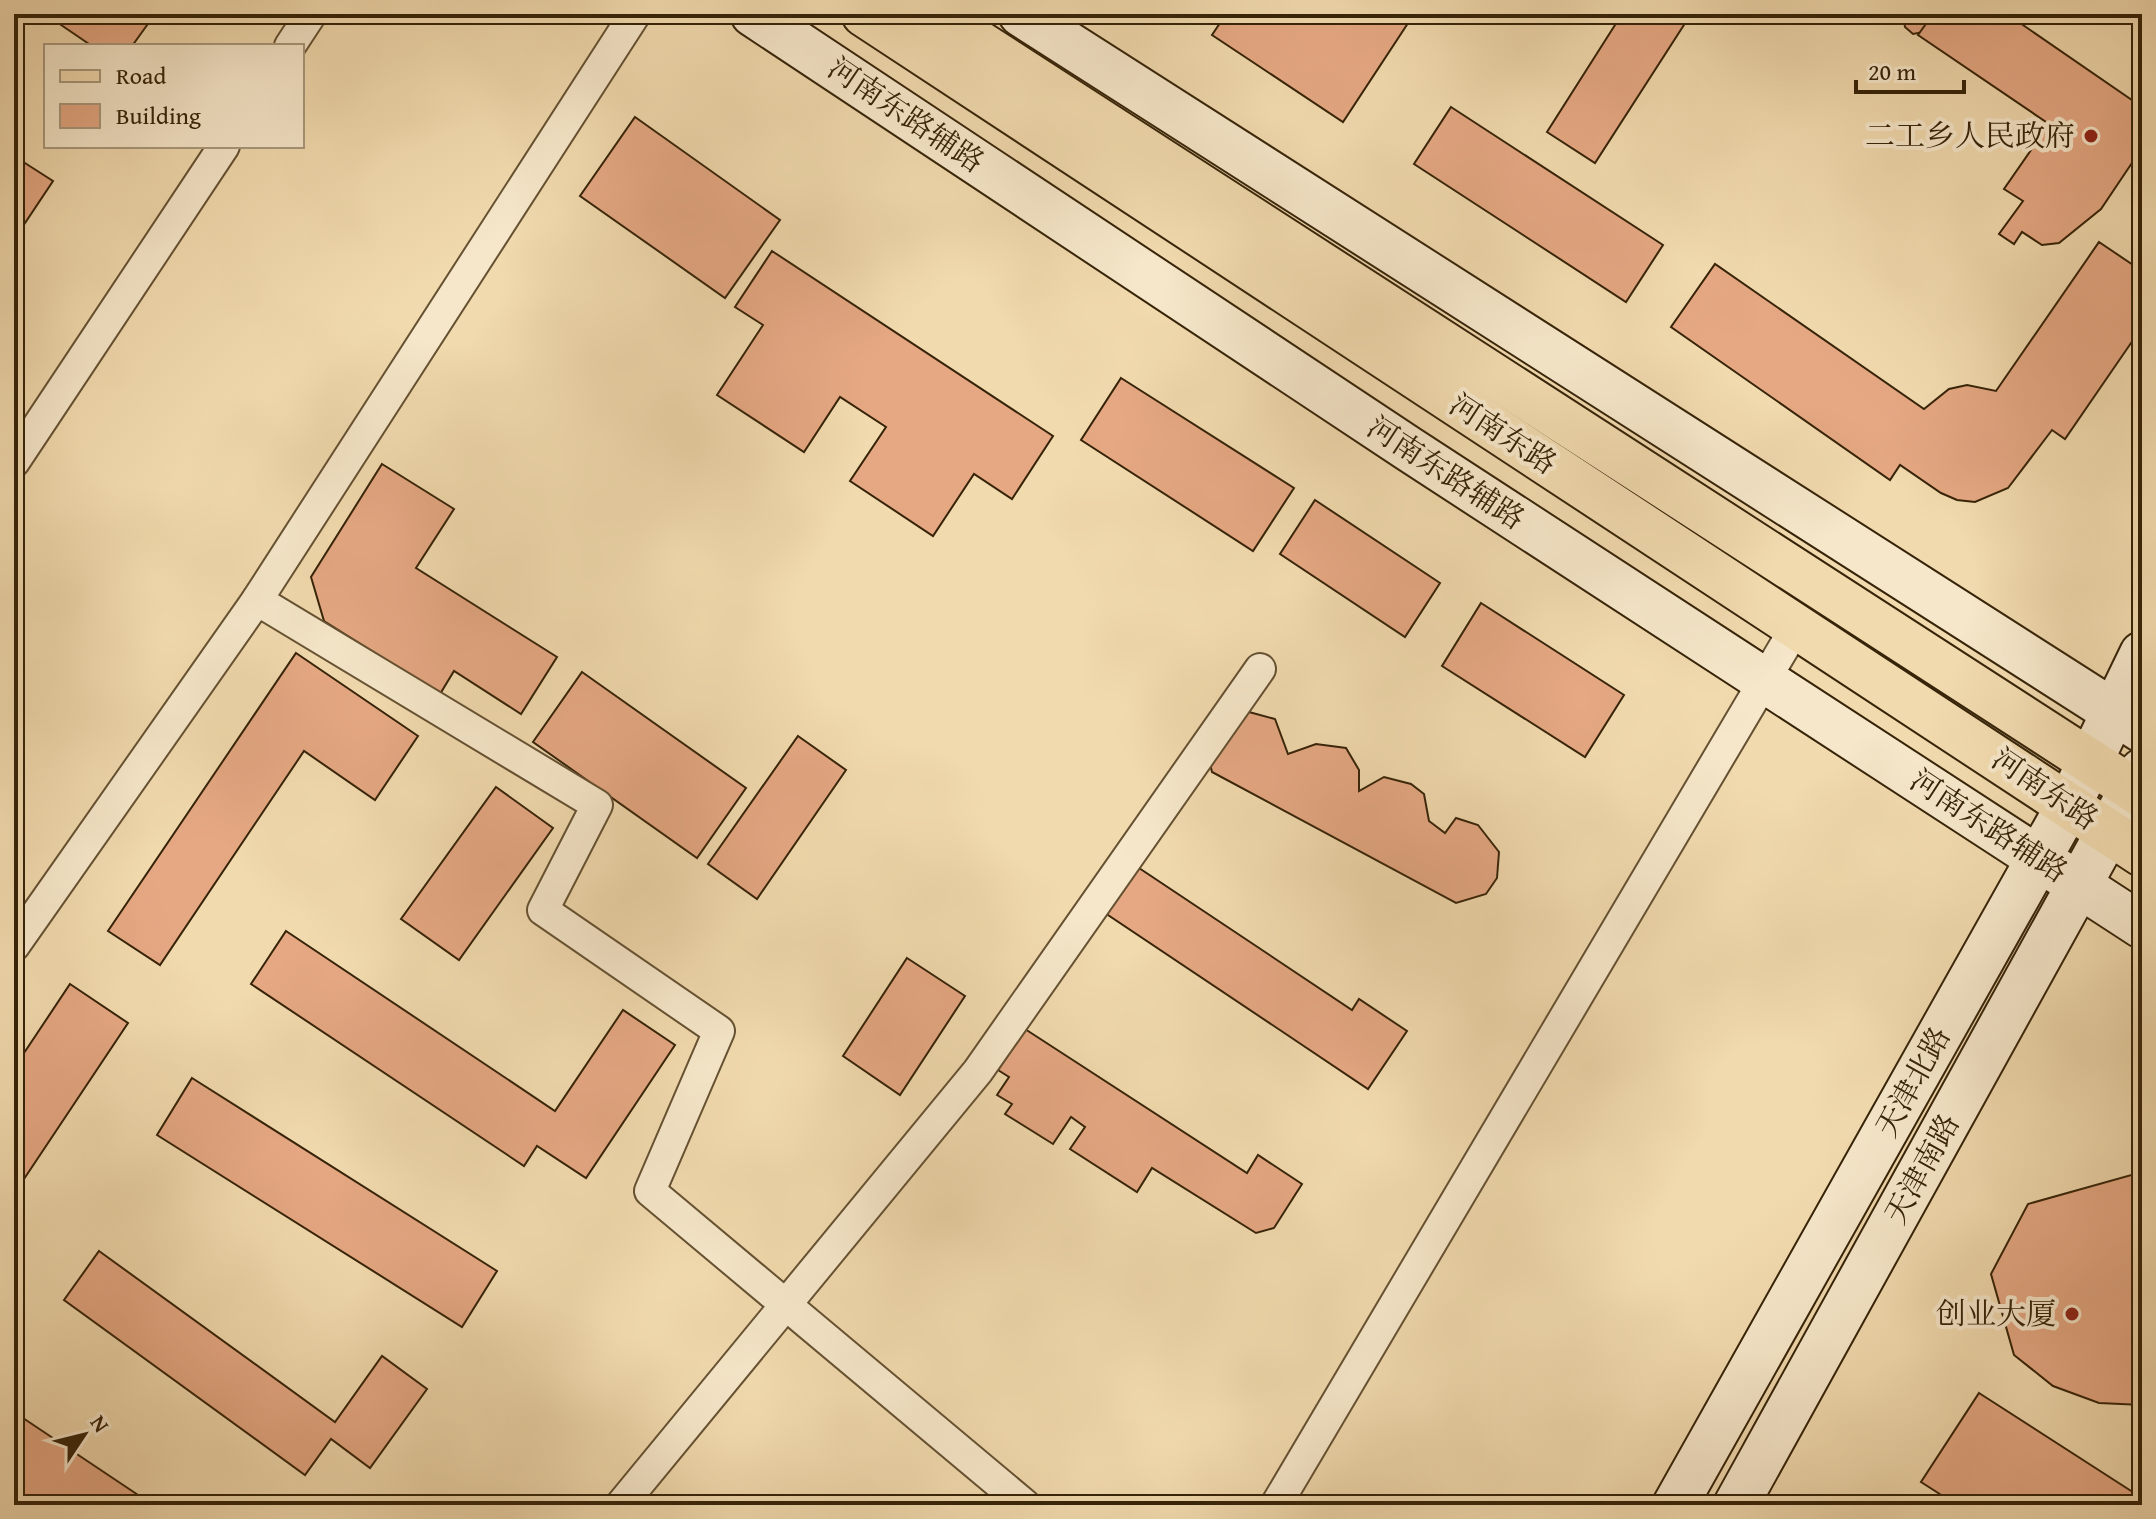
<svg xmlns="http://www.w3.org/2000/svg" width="2156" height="1519" font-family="'Gentium Book Plus','Noto Serif SC',serif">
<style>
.building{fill:#e5a883;stroke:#362308;stroke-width:2}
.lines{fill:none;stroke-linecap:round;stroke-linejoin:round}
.street-casing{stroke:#655132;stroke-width:34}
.secondary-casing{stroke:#362308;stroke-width:48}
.primary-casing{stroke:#362308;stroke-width:48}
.street{stroke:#f6e7ca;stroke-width:30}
.secondary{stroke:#f6e7ca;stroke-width:44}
.primary{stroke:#f1daae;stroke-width:44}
.poi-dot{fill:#8f2418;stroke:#f6e7ca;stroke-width:3}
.labels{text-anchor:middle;stroke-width:8;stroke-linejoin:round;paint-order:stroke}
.street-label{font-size:30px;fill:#362308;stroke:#f6e7ca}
.poi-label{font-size:30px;fill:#362308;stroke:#f6e7ca;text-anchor:end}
</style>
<rect width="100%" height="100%" fill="#f1daae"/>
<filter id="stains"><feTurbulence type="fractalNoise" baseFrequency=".0025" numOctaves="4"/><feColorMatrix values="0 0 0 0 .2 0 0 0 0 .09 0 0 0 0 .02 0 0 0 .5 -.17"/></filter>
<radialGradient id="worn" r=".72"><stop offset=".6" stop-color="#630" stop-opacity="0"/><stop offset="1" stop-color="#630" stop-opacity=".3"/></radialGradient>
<g class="building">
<path d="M45 14H155L132 46H92Z"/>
<path d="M1226 14H1414L1343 122 1212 35Z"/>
<path d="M1622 14H1691L1595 163 1547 132Z"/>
<path d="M1903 14H1935V22L1929 31 1913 34 1905 27Z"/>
<path d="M1933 14H2007L2142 107V148L2101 209 2059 243 2042 245 2022 232 2014 244 1999 234 2023 201 2004 189 2049 124 1918 35Z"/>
<path d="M1451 107 1663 245 1626 302 1414 164Z"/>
<path d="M635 117 780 220 725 298 580 196Z"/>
<path d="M14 156 53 181 21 229 14 224Z"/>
<path d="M2099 242 2142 271V327L2065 439 2052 430 2008 488 1975 502 1957 500 1941 493 1900 465 1890 480 1671 327 1715 264 1924 409 1949 389 1967 385 1996 391Z"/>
<path d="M772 251 1053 436 1012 499 974 474 933 536 850 481 886 427 840 397 804 452 717 395 763 325 735 307Z"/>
<path d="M1121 378 1294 488 1253 551 1081 440Z"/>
<path d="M382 464 454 509 416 568 557 657 521 714 454 671 440 694 324 621 311 577Z"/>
<path d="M1315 500 1440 583 1405 637 1280 554Z"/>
<path d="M1481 603 1624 695 1585 757 1442 666Z"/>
<path d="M296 653 418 736 375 800 304 751 160 965 108 931Z"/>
<path d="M582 672 746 788 697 858 533 742Z"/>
<path d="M1249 712 1275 719 1288 754 1316 744 1346 748 1359 770V791L1384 777 1411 784 1424 794 1429 821 1445 833 1456 818 1478 825 1499 852 1497 878 1486 894 1456 903 1212 772 1207 752 1222 718Z"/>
<path d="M798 736 846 770 757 899 708 864Z"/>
<path d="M496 787 553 828 459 960 401 919Z"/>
<path d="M1133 864 1352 1010 1359 999 1407 1031 1368 1089 1102 911Z"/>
<path d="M286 931 555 1111 623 1010 675 1045 586 1178 537 1146 524 1166 251 984Z"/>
<path d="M907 958 965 996 900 1095 843 1056Z"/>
<path d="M70 984 128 1023 14 1194V1068Z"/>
<path d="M1025 1029 1247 1173 1258 1155 1302 1184 1274 1228 1256 1233 1152 1168 1137 1192 1070 1149 1085 1127 1071 1117 1053 1144 1005 1114 1012 1104 997 1095 1009 1077 998 1070Z"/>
<path d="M192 1078 497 1271 462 1327 157 1135Z"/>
<path d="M2142 1172V1405L2099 1403 2053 1386 2014 1355 1991 1274 2028 1204Z"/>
<path d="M99 1251 335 1422 382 1356 427 1389 370 1468 331 1439 305 1475 64 1300Z"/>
<path d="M1979 1393 2142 1498V1505H1957L1921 1482Z"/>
<path d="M14 1412 153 1505H26L14 1497Z"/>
</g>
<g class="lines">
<g class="street-casing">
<g id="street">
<path d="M290 46 311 14"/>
<path d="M14 462 224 146"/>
<path d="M257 600 597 805 543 910 719 1031 650 1191 1025 1505"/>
<path d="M14 946 257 600 635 14"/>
<path d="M621 1505 978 1071 1260 669"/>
<path d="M1276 1505 1796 627"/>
</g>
</g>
<g class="secondary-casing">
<g id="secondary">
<path d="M753 14 1409 449 2142 926"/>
<path d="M1021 14 2142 730"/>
<path d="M1675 1505 2070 803 2142 654"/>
<path d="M1736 1505 2142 771"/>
</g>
</g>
<g class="primary-casing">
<g id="primary">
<path d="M864 14 2142 854"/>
<path d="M934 14 2142 795"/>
</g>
</g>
<use href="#street" class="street"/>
<use href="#secondary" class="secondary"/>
<use href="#primary" class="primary"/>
</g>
<g class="poi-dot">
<circle cx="2091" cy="136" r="8"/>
<circle cx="2072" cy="1314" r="8"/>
</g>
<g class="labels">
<g class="street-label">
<text transform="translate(906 115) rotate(34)" y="10">河南东路辅路</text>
<text transform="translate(1503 434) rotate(33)" y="10">河南东路</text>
<text transform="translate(1446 473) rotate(33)" y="10">河南东路辅路</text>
<text transform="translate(2045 789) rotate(34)" y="10">河南东路</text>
<text transform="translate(1989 826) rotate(33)" y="10">河南东路辅路</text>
<text transform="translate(1913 1082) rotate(-61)" y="10">天津北路</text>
<text transform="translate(1922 1169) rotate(-61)" y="10">天津南路</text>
</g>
<g class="poi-label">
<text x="2075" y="146">二工乡人民政府</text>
<text x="2056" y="1324">创业大厦</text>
</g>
</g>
<rect width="2156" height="1519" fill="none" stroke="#f1daae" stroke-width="48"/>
<rect x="16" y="16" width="2124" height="1487" fill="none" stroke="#362308" stroke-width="4"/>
<rect x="24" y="24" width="2108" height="1471" fill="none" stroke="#362308" stroke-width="2"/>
<rect x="44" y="44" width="260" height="104" fill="#f6e7ca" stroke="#a9997c" stroke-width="2"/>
<rect x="60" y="70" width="40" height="12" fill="#f1daae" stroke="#a9997c" stroke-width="2"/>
<text x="116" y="84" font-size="24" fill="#362308">Road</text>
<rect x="60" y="104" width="40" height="24" fill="#e5a883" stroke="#a9997c" stroke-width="2"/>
<text x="116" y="124" font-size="24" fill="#362308">Building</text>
<g transform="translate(84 1435) rotate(55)" stroke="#f6e7ca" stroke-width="6" paint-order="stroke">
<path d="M0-6L14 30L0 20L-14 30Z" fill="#362308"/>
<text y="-12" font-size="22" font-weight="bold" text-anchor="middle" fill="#362308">N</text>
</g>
<path d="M1856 80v12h108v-12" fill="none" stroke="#362308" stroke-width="4"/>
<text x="1868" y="80" font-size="24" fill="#362308" stroke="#f6e7ca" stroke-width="6" paint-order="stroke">20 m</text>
<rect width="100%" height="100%" filter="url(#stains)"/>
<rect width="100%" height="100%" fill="url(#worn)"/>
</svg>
